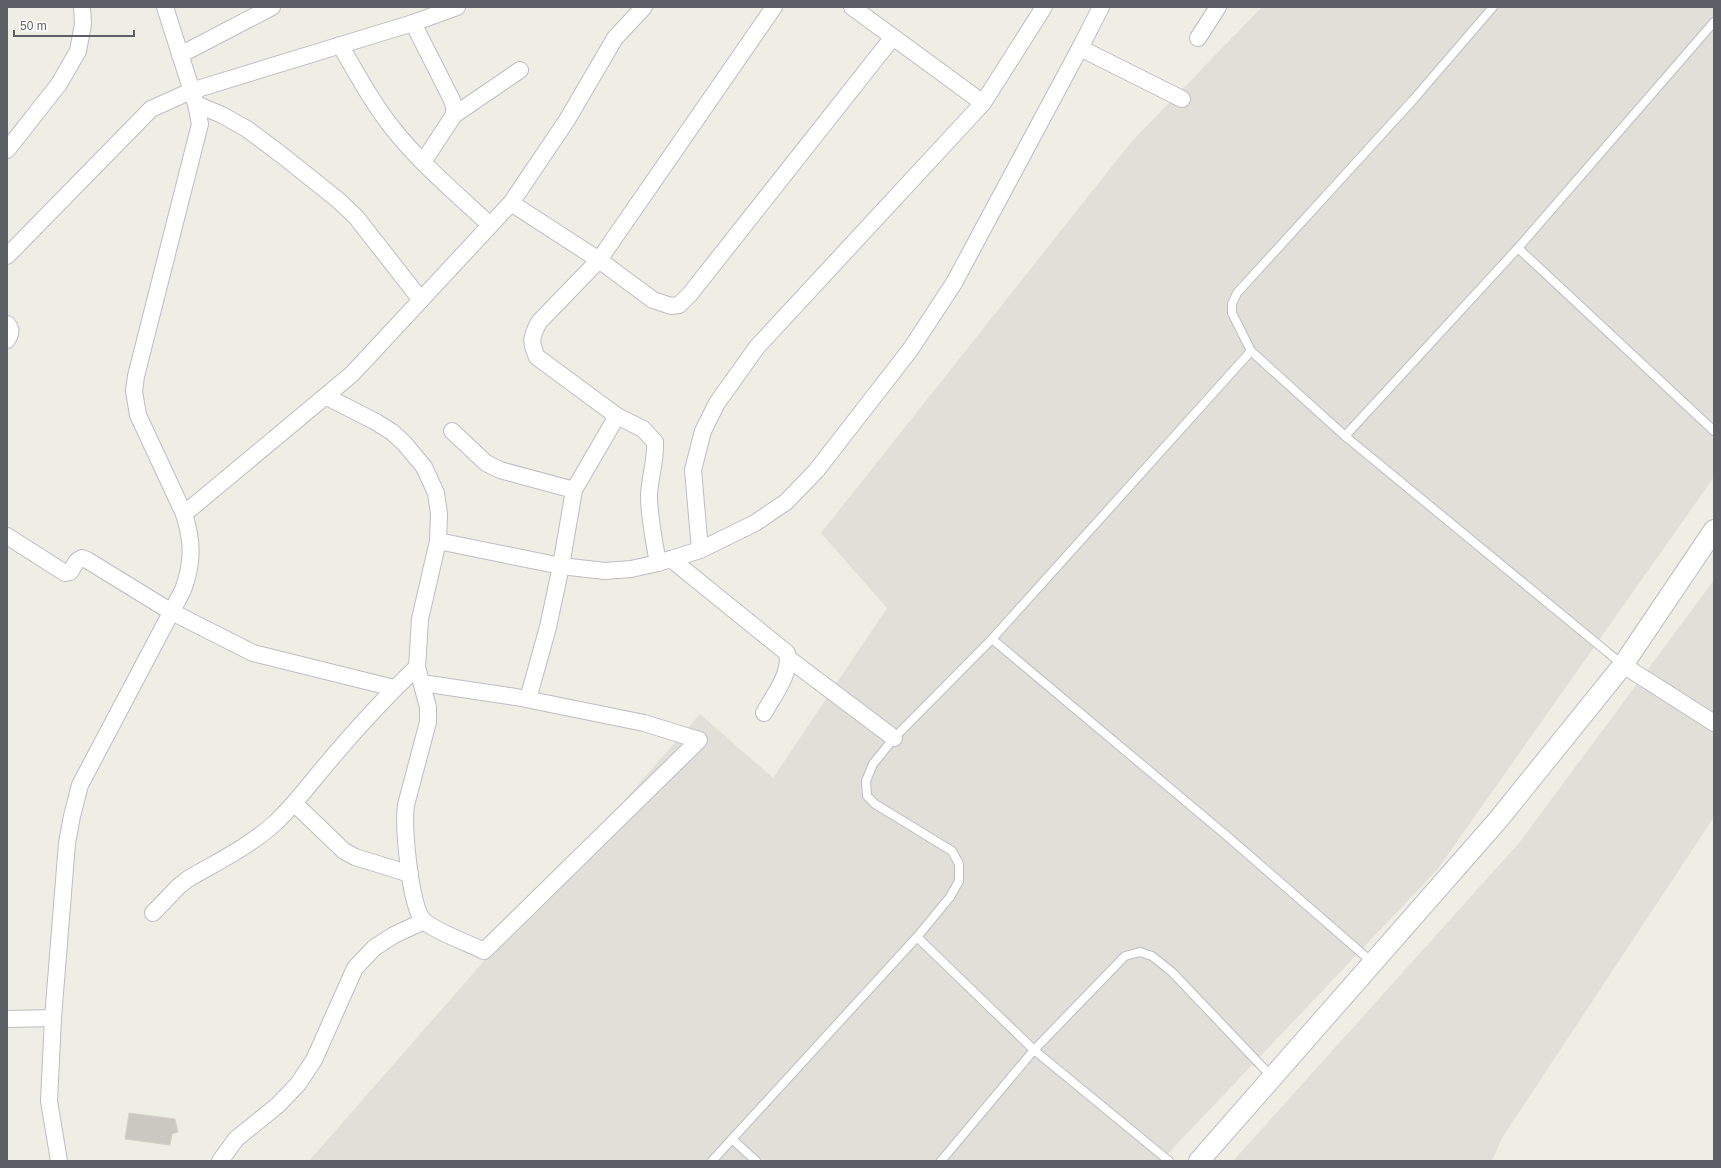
<svg xmlns="http://www.w3.org/2000/svg" width="1721" height="1168" font-family="Arial,sans-serif">
<style>
.industrial{fill:#e0e0d8}
.building{fill:#cbc8c1;stroke:#d5d1c1}
.lines{fill:none;stroke-linecap:round;stroke-linejoin:round}
.service-casing{stroke:#bbbdc4;stroke-width:10}
.minor-casing{stroke:#bbbdc4;stroke-width:18}
.tertiary-casing{stroke:#bbbdc4;stroke-width:22}
.service{stroke:#fff;stroke-width:8}
.minor{stroke:#fff;stroke-width:16}
.tertiary{stroke:#fff;stroke-width:20}
</style>
<rect width="100%" height="100%" fill="#efeee4"/>
<g class="industrial">
<path d="M1262 7H1714V477L1437 870 1161 1161H309L700 714 773 778 887 608 821 533 1132 141Z"/>
<path d="M1714 580V817L1502 1138 1492 1161H1233L1519 843Z"/>
</g>
<path class="building" d="M129 1113 175 1119 178 1132 172 1134 170 1145 125 1139Z"/>
<g class="lines">
<g class="service-casing">
<g id="service">
<path d="M1493 7 1413 100 1237 293 1232 304V313L1251 351 1345 436 1623 665"/>
<path d="M1518 248 1714 431"/>
<path d="M1345 436 1518 248 1714 22"/>
<path d="M992 639 1227 836 1373 963"/>
<path d="M917 937 1034 1050 1169 1161"/>
<path d="M732 1139 756 1161"/>
<path d="M712 1161 917 937 950 897 959 881V864L952 851 875 804 867 796 866 781 873 764 894 738 992 639 1251 351"/>
<path d="M941 1161 1034 1050 1125 956 1140 952 1152 956 1172 972 1272 1077"/>
</g>
</g>
<g class="minor-casing">
<g id="minor">
<path d="M852 7 983 103"/>
<path d="M413 23 452 100 454 107V115L423 162"/>
<path d="M1198 38 1218 7"/>
<path d="M340 45C357 74 373 104 394 130 422 165 458 195 490 225"/>
<path d="M1080 48 1182 99"/>
<path d="M180 55 272 7"/>
<path d="M196 104 222 115 247 129 283 156 338 200 356 217 421 300"/>
<path d="M454 115 520 70"/>
<path d="M7 150 59 84 78 51 83 24 82 7"/>
<path d="M511 203 599 260 653 300 671 306 679 305 690 294 893 37"/>
<path d="M7 256 151 109 191 91 413 23 457 7"/>
<path d="M7 324C12 329 11 334 7 340"/>
<path d="M327 397 376 422 392 432 404 443 424 467 436 493 439 514 438 541 420 619 418 652 417 667 428 707V722L406 805C403 826 410 906 423 920 434 931 468 943 484 951L699 740 644 723 516 697 422 683"/>
<path d="M452 431 486 463 500 470 574 490"/>
<path d="M184 514 352 374 511 203 567 120 615 38 644 7"/>
<path d="M7 536 65 573 70 572 77 561 82 558 87 560 170 611 253 653 394 688"/>
<path d="M438 541 561 566 605 571 631 569 658 563 700 550 755 523 786 502 816 471 910 350 954 283 1080 48 1101 7"/>
<path d="M700 550 693 470 703 431 717 403 757 347 983 103 1044 7"/>
<path d="M671 559 787 653C792 673 773 696 764 713"/>
<path d="M658 563C654 541 649 517 649 495 650 476 656 460 655 442L643 429 617 416 537 357C530 342 531 337 539 322L599 260 774 7"/>
<path d="M789 659 894 738"/>
<path d="M1623 665 1714 723"/>
<path d="M528 699 548 627 561 566 574 490 617 416"/>
<path d="M295 804 344 851 355 857 410 874"/>
<path d="M153 913 179 886 188 879C217 862 250 846 275 823 290 809 302 794 315 778 347 739 381 701 417 667"/>
<path d="M7 1019 53 1018"/>
<path d="M59 1161 49 1101 53 1018 67 843 72 816 80 785 183 590C193 563 193 542 184 514L138 415 134 391 136 376 200 124 196 104 165 7"/>
<path d="M220 1161 236 1139 278 1105 298 1084 314 1060 355 968 374 948 394 935 424 921"/>
</g>
</g>
<g class="tertiary-casing">
<path id="tertiary" d="M1199 1161 1498 820 1623 665 1714 530"/>
</g>
<use href="#service" class="service"/>
<use href="#minor" class="minor"/>
<use href="#tertiary" class="tertiary"/>
</g>
<rect width="1721" height="1168" fill="none" stroke="#5c5f66" stroke-width="16"/>
<path d="M14 30v6h120v-6" fill="none" stroke="#5c5f66" stroke-width="2"/>
<text x="20" y="30" font-size="12" fill="#5c5f66" stroke="#ffffff" stroke-width="3" paint-order="stroke">50 m</text>
</svg>
